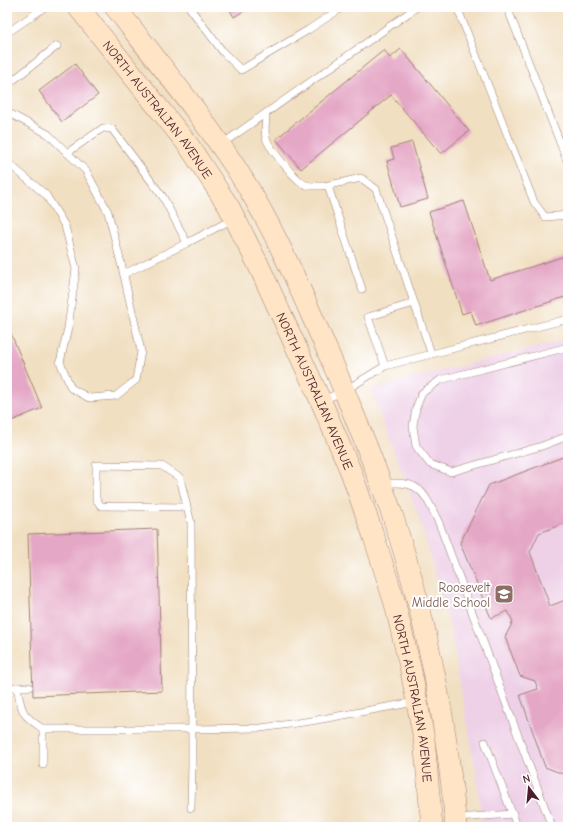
<svg xmlns="http://www.w3.org/2000/svg" width="575" height="834" font-family="'Comic Neue',sans-serif">
<style>
.built{fill:#eed0e7}
.building{fill:#e5a7c6}
.lines{fill:none;stroke-linecap:round;stroke-linejoin:round}
.lane-casing{stroke:#9e7f76;stroke-width:8}
.secondary-casing{stroke:#9e7f76;stroke-width:22}
.lane{stroke:#fff;stroke-width:7}
.secondary{stroke:#ffe4c6;stroke-width:21}
.labels{text-anchor:middle;stroke-width:4;stroke-linejoin:round;paint-order:stroke}
.street-label{font-size:13px;fill:#4a1f2b;stroke:#fff}
.education-label{font-size:13px;fill:#785e54;stroke:#fff;text-anchor:end}
</style>
<rect width="100%" height="100%" fill="#fff"/>
<filter id="ink" filterUnits="userSpaceOnUse"><feTurbulence type="fractalNoise" baseFrequency=".025" numOctaves="2"/><feDisplacementMap in="SourceGraphic" scale="8" xChannelSelector="R" yChannelSelector="G"/><feConvolveMatrix kernelMatrix="1 2 1 2 8 2 1 2 1" color-interpolation-filters="sRGB"/></filter>
<filter id="wash" filterUnits="userSpaceOnUse"><feTurbulence type="fractalNoise" baseFrequency=".012" numOctaves="4" result="noise"/><feDisplacementMap in="SourceGraphic" scale="16" xChannelSelector="R" yChannelSelector="G"/><feGaussianBlur stdDeviation="0.9" result="paint"/><feColorMatrix in="noise" values="0 0 0 0 0 0 0 0 0 0 0 0 0 0 0 0 0 1.4 0 .05"/><feComposite in="paint" operator="in"/></filter>
<g filter="url(#wash)">
<rect width="100%" height="100%" fill="#f1dfc1"/>
<path class="built" d="M568 339V827H482L476 771 449 624 419 517 370 389Z"/>
<g id="blocks">
<g class="building">
<path d="M228 7H250L234 17Z"/>
<path d="M401 49 469 131 441 154 391 95 301 169 276 139 384 50 390 58Z"/>
<path d="M75 64 98 95 62 122 39 91Z"/>
<path d="M412 142 428 199 400 207 387 161 394 159 391 148Z"/>
<path d="M464 201 490 280 568 255V296L476 326 471 311 462 314 429 212Z"/>
<path d="M7 324 42 408 7 423Z"/>
<path d="M568 455V522L539 533 530 552 550 606 568 599V776L545 767 520 695 538 689 535 681 520 676 505 637 513 622 508 611 491 618 460 543 489 485Z"/>
<path d="M157 529 162 691 33 696 28 534Z"/>
</g>
</g>
</g>
<g filter="url(#ink)">
<use href="#blocks" fill-opacity="0" stroke="#9e7f76" stroke-width="1"/>
<g class="lines">
<g class="lane-casing">
<g id="lane">
<path d="M189 7 223 52 241 70 308 30 343 7"/>
<path d="M457 7 534 202 545 217 568 215"/>
<path d="M507 7 568 163"/>
<path d="M7 33 45 7"/>
<path d="M7 85 57 46"/>
<path d="M7 112 48 134 86 171 108 212 122 267 141 351 136 380 116 396 89 398 71 388 60 362 68 328 76 269 65 226 46 195 7 162"/>
<path d="M266 113C266 120 264 131 266 138 269 148 297 182 306 185 321 189 346 181 361 178L376 189 431 353"/>
<path d="M222 144 417 7"/>
<path d="M67 153 103 128 112 129 163 197 187 243 124 274"/>
<path d="M328 186 362 289"/>
<path d="M187 243 233 219"/>
<path d="M568 347 440 380 422 393 416 408 413 426 416 446 430 464 451 472 542 446 568 436"/>
<path d="M385 366 368 317 414 303"/>
<path d="M323 400 344 391 385 366 568 319"/>
<path d="M383 484C421 479 424 493 439 523L552 827"/>
<path d="M187 507 180 478 162 466 96 465V499L101 506 187 507 191 523 192 763 191 808"/>
<path d="M7 687H29"/>
<path d="M17 687C22 713 21 714 43 729H192L261 728 311 721 415 702"/>
<path d="M485 742 515 821 516 827"/>
<path d="M43 765V729"/>
<path d="M457 818 513 814"/>
</g>
</g>
<g class="secondary-casing">
<g id="secondary">
<path id="s1" d="M78 7 189 146 229 207 258 264 324 408 351 472 374 537 395 604 411 671 424 739 432 827"/>
<path d="M115 7C162 67 210 125 249 189 281 243 305 300 330 357 352 409 374 462 393 517 426 617 447 722 456 827"/>
</g>
</g>
<use href="#lane" class="lane"/>
<use href="#secondary" class="secondary"/>
</g>
</g>
<defs>
<g id="school-square" transform="scale(1)"><rect x="-9" y="-9" width="18" height="18" rx="4" fill="#8d6e63" stroke="#fff"/><path d="M0-5L7-2L0 1L-7-2ZM-4 1L0 2.5L4 1V4Q0 6-4 4Z" fill="#fff"/></g>
</defs>
<g fill-rule="evenodd">
<use href="#school-square" x="504" y="594"/>
</g>
<g class="labels">
<g class="street-label">
<text dy="5" stroke="none"><textPath href="#s1" startOffset="130">NORTH AUSTRALIAN AVENUE</textPath></text>
<text dy="5" stroke="none"><textPath href="#s1" startOffset="454">NORTH AUSTRALIAN AVENUE</textPath></text>
<text dy="5" stroke="none"><textPath href="#s1" startOffset="778">NORTH AUSTRALIAN AVENUE</textPath></text>
</g>
<g class="education-label">
<text x="490" y="592">Roosevelt<tspan x="490" dy="15">Middle School</tspan></text>
</g>
</g>
<rect width="575" height="834" fill="none" stroke="#fff" stroke-width="24"/>
<g transform="translate(529 788) rotate(344)" stroke="#ffffff" stroke-width="3" paint-order="stroke">
<path d="M0-3L7 15L0 10L-7 15Z" fill="#4a1f2b"/>
<text y="-6" font-size="11" font-weight="bold" text-anchor="middle" fill="#4a1f2b">N</text>
</g>
</svg>
